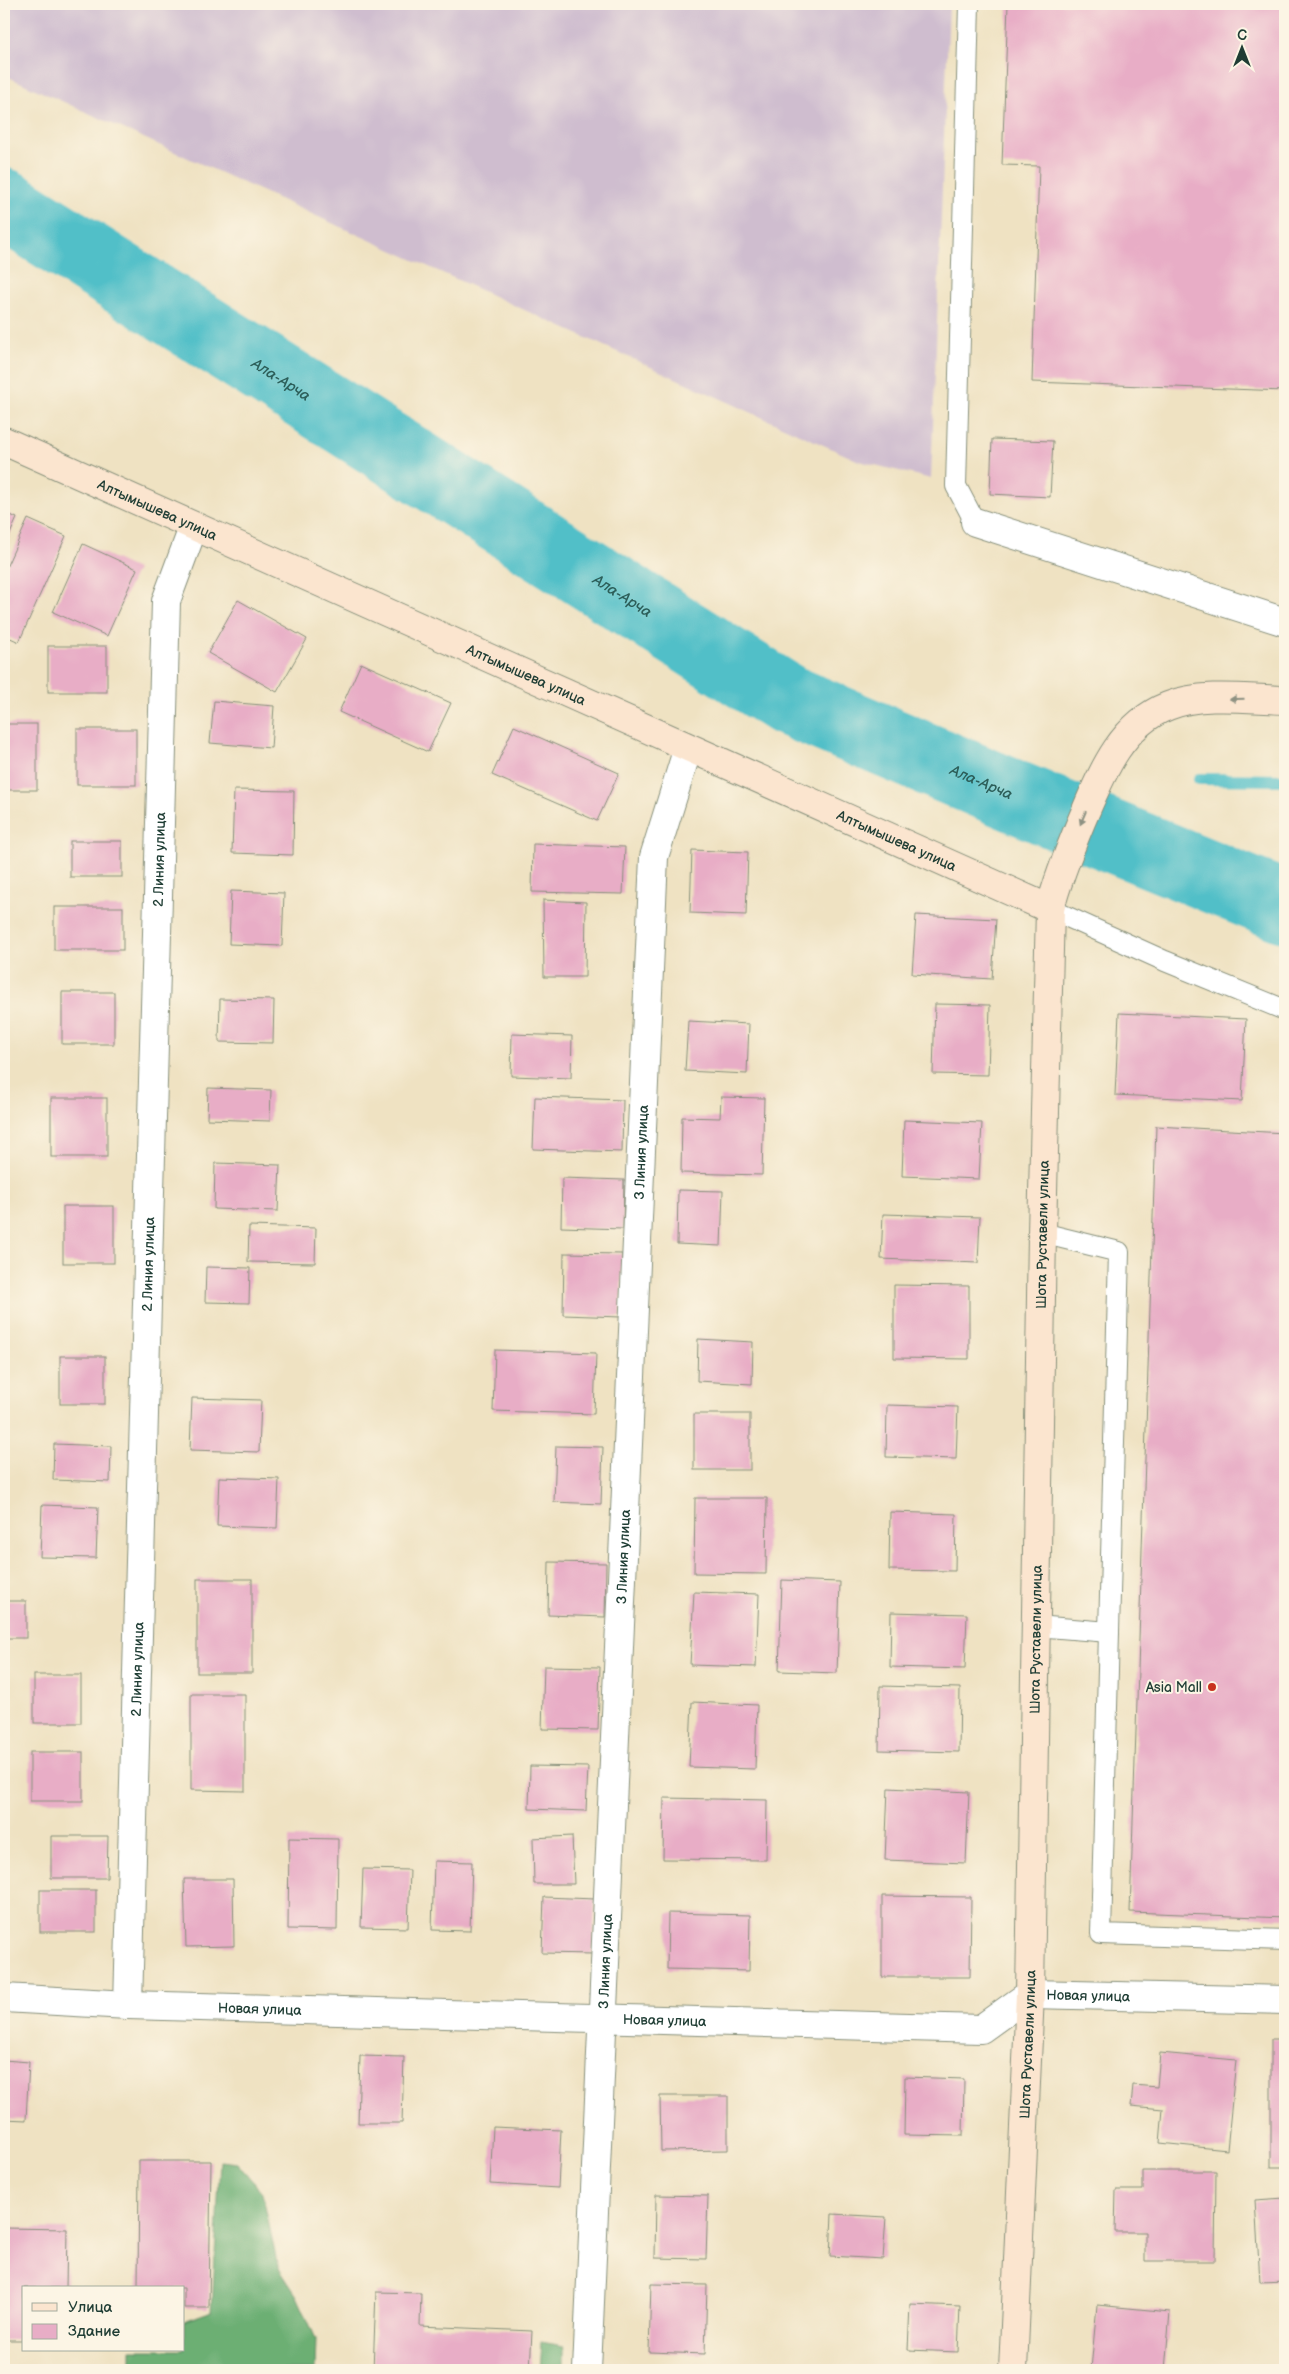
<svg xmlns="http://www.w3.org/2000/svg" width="1289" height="2374" font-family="'Balsamiq Sans',sans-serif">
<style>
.industrial{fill:#cfbdcf}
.forest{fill:#6caf73;stroke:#467654}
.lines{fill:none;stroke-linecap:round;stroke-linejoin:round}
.stream{stroke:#51bfc8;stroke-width:12}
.river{stroke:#51bfc8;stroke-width:72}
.building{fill:#e8adc6}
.lane-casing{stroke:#87907b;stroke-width:22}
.street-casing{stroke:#87907b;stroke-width:30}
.secondary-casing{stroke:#87907b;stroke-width:30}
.lane{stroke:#fff;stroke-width:20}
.street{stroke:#fff;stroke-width:28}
.secondary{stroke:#fbe5cf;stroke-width:28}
.oneway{fill:#8d9182}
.poi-dot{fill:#c8321e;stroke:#fcf5e5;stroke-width:2}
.labels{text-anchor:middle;stroke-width:4;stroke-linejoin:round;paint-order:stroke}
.street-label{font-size:14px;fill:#1f3d34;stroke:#fcf5e5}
.poi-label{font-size:14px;fill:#1f3d34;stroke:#fcf5e5;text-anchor:end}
.water-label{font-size:15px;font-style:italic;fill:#2c5e59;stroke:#fcf5e5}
</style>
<rect width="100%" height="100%" fill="#fcf5e5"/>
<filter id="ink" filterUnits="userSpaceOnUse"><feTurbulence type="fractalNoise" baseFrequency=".02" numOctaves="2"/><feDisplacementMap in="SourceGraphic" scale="10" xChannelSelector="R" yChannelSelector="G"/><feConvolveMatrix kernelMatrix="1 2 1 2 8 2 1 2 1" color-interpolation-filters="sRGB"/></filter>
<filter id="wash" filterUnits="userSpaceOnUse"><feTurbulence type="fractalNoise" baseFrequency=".0096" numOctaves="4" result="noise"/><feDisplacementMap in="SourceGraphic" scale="20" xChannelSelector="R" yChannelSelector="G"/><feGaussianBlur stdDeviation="1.12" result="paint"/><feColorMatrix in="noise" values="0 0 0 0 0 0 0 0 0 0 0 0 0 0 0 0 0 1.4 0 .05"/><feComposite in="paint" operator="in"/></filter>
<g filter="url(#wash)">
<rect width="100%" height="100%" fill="#efe2c2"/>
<path class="industrial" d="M4 4H949L931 479 859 461 4 75Z"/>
<g class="forest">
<path d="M220 2161 237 2163 262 2192 278 2267 297 2296 316 2339 315 2370H131V2350H184V2321L212 2311Z"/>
<path d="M541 2342 564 2346V2370H539Z"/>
</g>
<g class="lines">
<path class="stream" d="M1199 779 1285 780"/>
<path class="river" id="s1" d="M4 204 787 700 1045 809 1285 907"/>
</g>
<g id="blocks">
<g class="building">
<path d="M1008 4H1285V391L1032 382 1039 166 1002 165Z"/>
<path d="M992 439 1053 441 1050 497 990 494Z"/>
<path d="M4 512 17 518 4 548Z"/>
<path d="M28 519 66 536 19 642 4 635V572Z"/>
<path d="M83 544 137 569 107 636 53 612Z"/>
<path d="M238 600 307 639 277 692 208 653Z"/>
<rect x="48" y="646" width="59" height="46"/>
<path d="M361 663 451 703 428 752 339 712Z"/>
<path d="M214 701 274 706 271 748 210 743Z"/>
<rect x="4" y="724" width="33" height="66"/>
<path d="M514 726 619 773 597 821 492 775Z"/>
<rect x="77" y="729" width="59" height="56"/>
<path d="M234 790 294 791 293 855 232 853Z"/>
<rect x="70" y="841" width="52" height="36"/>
<path d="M533 844 625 847 623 894 532 892Z"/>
<path d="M692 850 748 852 746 915 690 913Z"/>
<path d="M231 891 284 893 282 946 229 944Z"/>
<path d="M543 900 586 902 585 977H544Z"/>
<rect x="54" y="907" width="69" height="43"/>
<path d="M916 915 996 919 992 979 912 974Z"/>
<rect x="62" y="992" width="52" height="52"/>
<path d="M220 999 274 1000 273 1043 219 1042Z"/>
<path d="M935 1004 990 1005 988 1075 933 1074Z"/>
<path d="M1119 1013 1246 1019 1242 1101 1115 1095Z"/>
<path d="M688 1021 749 1024 747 1074 685 1071Z"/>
<path d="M512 1034 572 1036 571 1078 511 1076Z"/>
<path d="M208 1088 271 1090 270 1121 207 1119Z"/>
<path d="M535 1097 623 1100 622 1152 533 1149Z"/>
<path d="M721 1097 764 1098 762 1175 681 1173 682 1117 720 1118Z"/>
<rect x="51" y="1098" width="56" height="59"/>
<path d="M904 1120 982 1123 979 1179 902 1176Z"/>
<path d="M1156 1126 1285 1133V1918L1130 1912Z"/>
<path d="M215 1163 280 1165 278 1211 214 1209Z"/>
<path d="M562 1178 624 1180 623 1229 561 1227Z"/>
<path d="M678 1190 723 1191 721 1246 677 1244Z"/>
<rect x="63" y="1206" width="51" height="57"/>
<path d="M883 1214 980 1217 978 1263 881 1259Z"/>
<path d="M249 1226 316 1228 315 1263 248 1262Z"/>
<path d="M564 1253 622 1254 621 1317 563 1315Z"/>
<path d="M206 1267 250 1268 249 1303 205 1302Z"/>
<path d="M894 1285 969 1286V1359L894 1358Z"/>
<path d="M698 1339 753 1342 752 1384 697 1381Z"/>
<path d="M495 1350 596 1353 594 1414 493 1411Z"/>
<rect x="60" y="1356" width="45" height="48"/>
<path d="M192 1398 261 1400 259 1452 190 1450Z"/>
<path d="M887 1405 958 1407 956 1459 886 1457Z"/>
<rect x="694" y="1414" width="56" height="56"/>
<path d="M54 1444 111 1446 110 1482 53 1480Z"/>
<path d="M556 1446 603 1447 601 1504 554 1502Z"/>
<path d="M219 1477 279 1479 277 1528 217 1526Z"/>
<path d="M695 1498H767L766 1574 694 1573Z"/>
<path d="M42 1505 98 1507 96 1558 40 1557Z"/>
<path d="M890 1512 956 1514 955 1571 889 1570Z"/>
<path d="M549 1562 606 1563 605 1617 548 1615Z"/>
<rect x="197" y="1579" width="55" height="94"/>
<path d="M782 1580 840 1582 837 1673 779 1671Z"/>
<path d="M694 1592 759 1594 756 1667 690 1665Z"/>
<rect x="4" y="1601" width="22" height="37"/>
<path d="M891 1612 967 1614 965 1669 890 1667Z"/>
<path d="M544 1666 600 1667 598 1730 542 1729Z"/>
<rect x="34" y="1675" width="47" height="48"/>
<path d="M880 1686 960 1688 959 1752 879 1750Z"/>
<path d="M191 1694H245V1791L191 1790Z"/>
<path d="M692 1702 757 1705 755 1769 689 1767Z"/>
<rect x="30" y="1752" width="53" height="49"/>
<path d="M530 1766 588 1767 586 1811 529 1809Z"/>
<path d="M888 1788 969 1792 966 1863 885 1860Z"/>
<path d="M664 1798 767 1800 766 1860 663 1859Z"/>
<path d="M51 1836H108L107 1878H51Z"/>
<path d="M572 1836 574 1884H534L533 1838Z"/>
<path d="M289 1838 338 1839 337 1930 288 1929Z"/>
<path d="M434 1861 472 1862 470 1931 432 1930Z"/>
<path d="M363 1869 410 1870 408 1928 361 1927Z"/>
<path d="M184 1879H233L234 1946 186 1947Z"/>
<rect x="40" y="1890" width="56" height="42"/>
<path d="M882 1896 971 1897 970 1977H882Z"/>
<path d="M544 1897 595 1899 593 1954 542 1953Z"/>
<path d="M668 1913 750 1915 749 1971 667 1969Z"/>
<rect x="1271" y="2039" width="14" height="128"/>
<path d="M1160 2053 1236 2060 1227 2150 1160 2143 1163 2109 1131 2106 1133 2085 1157 2087Z"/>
<path d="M360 2056 404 2057 402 2123H358Z"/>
<path d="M4 2060 29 2062 26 2120 4 2119Z"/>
<path d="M905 2077 964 2079 963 2136 904 2135Z"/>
<path d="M660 2096H728V2150L661 2151Z"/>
<path d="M493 2127 561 2130 558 2188 490 2184Z"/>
<path d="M139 2161H211L209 2308H184V2288H138Z"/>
<path d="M1143 2171H1216L1215 2261H1145V2232H1115L1116 2190H1143Z"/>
<path d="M656 2195 708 2196 706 2259 655 2258Z"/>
<path d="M1285 2198V2281L1260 2282 1255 2200Z"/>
<path d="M832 2214 886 2217 883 2259 830 2256Z"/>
<path d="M4 2228 67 2229 66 2288H24V2340H4Z"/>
<path d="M651 2284 707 2285 705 2354 649 2352Z"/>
<path d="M376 2292 421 2293 420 2326 532 2331 530 2370H373Z"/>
<path d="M910 2304 960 2306 958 2352 908 2350Z"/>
<path d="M1097 2305 1170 2312 1165 2370 1091 2369Z"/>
</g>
</g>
</g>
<g filter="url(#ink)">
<use href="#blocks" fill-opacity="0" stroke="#87907b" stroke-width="1"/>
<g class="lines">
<g class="lane-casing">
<g id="lane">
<path d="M969 4 956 486 975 522"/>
<path d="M1050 909 1165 961 1285 1010"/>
<path d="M1036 1626 1109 1632 1119 1252 1042 1233"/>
<path d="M1109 1632 1101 1934 1285 1940"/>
</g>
</g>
<g class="street-casing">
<g id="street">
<path d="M975 522 1285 622"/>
<path id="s2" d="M4 1998 128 2005 981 2029 1030 1994 1285 2000"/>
<path id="s3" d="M128 2005 166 601 193 528"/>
<path id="s4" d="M587 2370 654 857 688 748"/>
</g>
</g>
<g class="secondary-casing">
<g id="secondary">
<path id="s5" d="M4 441 1050 909"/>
<path id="s6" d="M1013 2370 1030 1994 1042 1233 1050 909C1058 878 1069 851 1081 822 1100 778 1119 725 1168 706 1203 692 1248 699 1285 700"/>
</g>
</g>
<use href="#lane" class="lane"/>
<use href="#street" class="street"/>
<use href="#secondary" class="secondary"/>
</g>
<defs><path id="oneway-solid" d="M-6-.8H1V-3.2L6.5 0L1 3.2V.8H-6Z" transform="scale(1.25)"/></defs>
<g class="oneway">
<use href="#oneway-solid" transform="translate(1237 699) rotate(179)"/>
<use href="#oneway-solid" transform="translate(1083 818) rotate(113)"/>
</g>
</g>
<circle class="poi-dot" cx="1212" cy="1687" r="5"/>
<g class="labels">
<g class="street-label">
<text dy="5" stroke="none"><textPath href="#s5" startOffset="168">Алтымышева улица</textPath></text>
<text dy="5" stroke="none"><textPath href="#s5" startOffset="572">Алтымышева улица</textPath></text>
<text dy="5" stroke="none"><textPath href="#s5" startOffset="978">Алтымышева улица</textPath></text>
<text dy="5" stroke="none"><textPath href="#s3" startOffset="1146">2 Линия улица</textPath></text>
<text dy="5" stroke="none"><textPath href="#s4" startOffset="1219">3 Линия улица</textPath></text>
<text dy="5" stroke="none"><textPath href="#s6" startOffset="1136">Шота Руставели улица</textPath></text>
<text dy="5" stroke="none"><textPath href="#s3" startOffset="741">2 Линия улица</textPath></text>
<text dy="5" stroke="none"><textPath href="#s4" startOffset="814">3 Линия улица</textPath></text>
<text dy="5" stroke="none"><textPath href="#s6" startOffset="731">Шота Руставели улица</textPath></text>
<text dy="5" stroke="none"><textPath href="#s3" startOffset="336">2 Линия улица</textPath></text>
<text dy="5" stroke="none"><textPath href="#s4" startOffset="409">3 Линия улица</textPath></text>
<text dy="5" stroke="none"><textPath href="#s2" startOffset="1096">Новая улица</textPath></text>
<text dy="5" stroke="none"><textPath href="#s2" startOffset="256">Новая улица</textPath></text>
<text dy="5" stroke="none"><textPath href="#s2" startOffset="661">Новая улица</textPath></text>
<text dy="5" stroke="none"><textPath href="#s6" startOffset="326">Шота Руставели улица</textPath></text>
</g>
<g class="poi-label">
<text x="1202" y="1692">Asia Mall</text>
</g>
<g class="water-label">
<text dy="5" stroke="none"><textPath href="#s1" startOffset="328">Ала-Арча</textPath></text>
<text dy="5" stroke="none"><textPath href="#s1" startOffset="732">Ала-Арча</textPath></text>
<text dy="5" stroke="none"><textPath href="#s1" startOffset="1138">Ала-Арча</textPath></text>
</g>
</g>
<rect width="1289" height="2374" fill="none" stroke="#fcf5e5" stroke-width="20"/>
<rect x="22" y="2286" width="162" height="65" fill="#fcf5e5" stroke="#a4ab9e"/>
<rect x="32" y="2303" width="25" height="8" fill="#fbe5cf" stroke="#a4ab9e"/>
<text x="68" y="2312" font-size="15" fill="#1f3d34">Улица</text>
<rect x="32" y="2324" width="25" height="15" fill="#e8adc6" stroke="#a4ab9e"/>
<text x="68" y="2336" font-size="15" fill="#1f3d34">Здание</text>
<g transform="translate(1242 48)" stroke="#fcf5e5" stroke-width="4" paint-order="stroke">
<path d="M0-4L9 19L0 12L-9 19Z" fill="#1f3d34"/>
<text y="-8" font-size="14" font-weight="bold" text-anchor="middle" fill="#1f3d34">С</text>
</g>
</svg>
